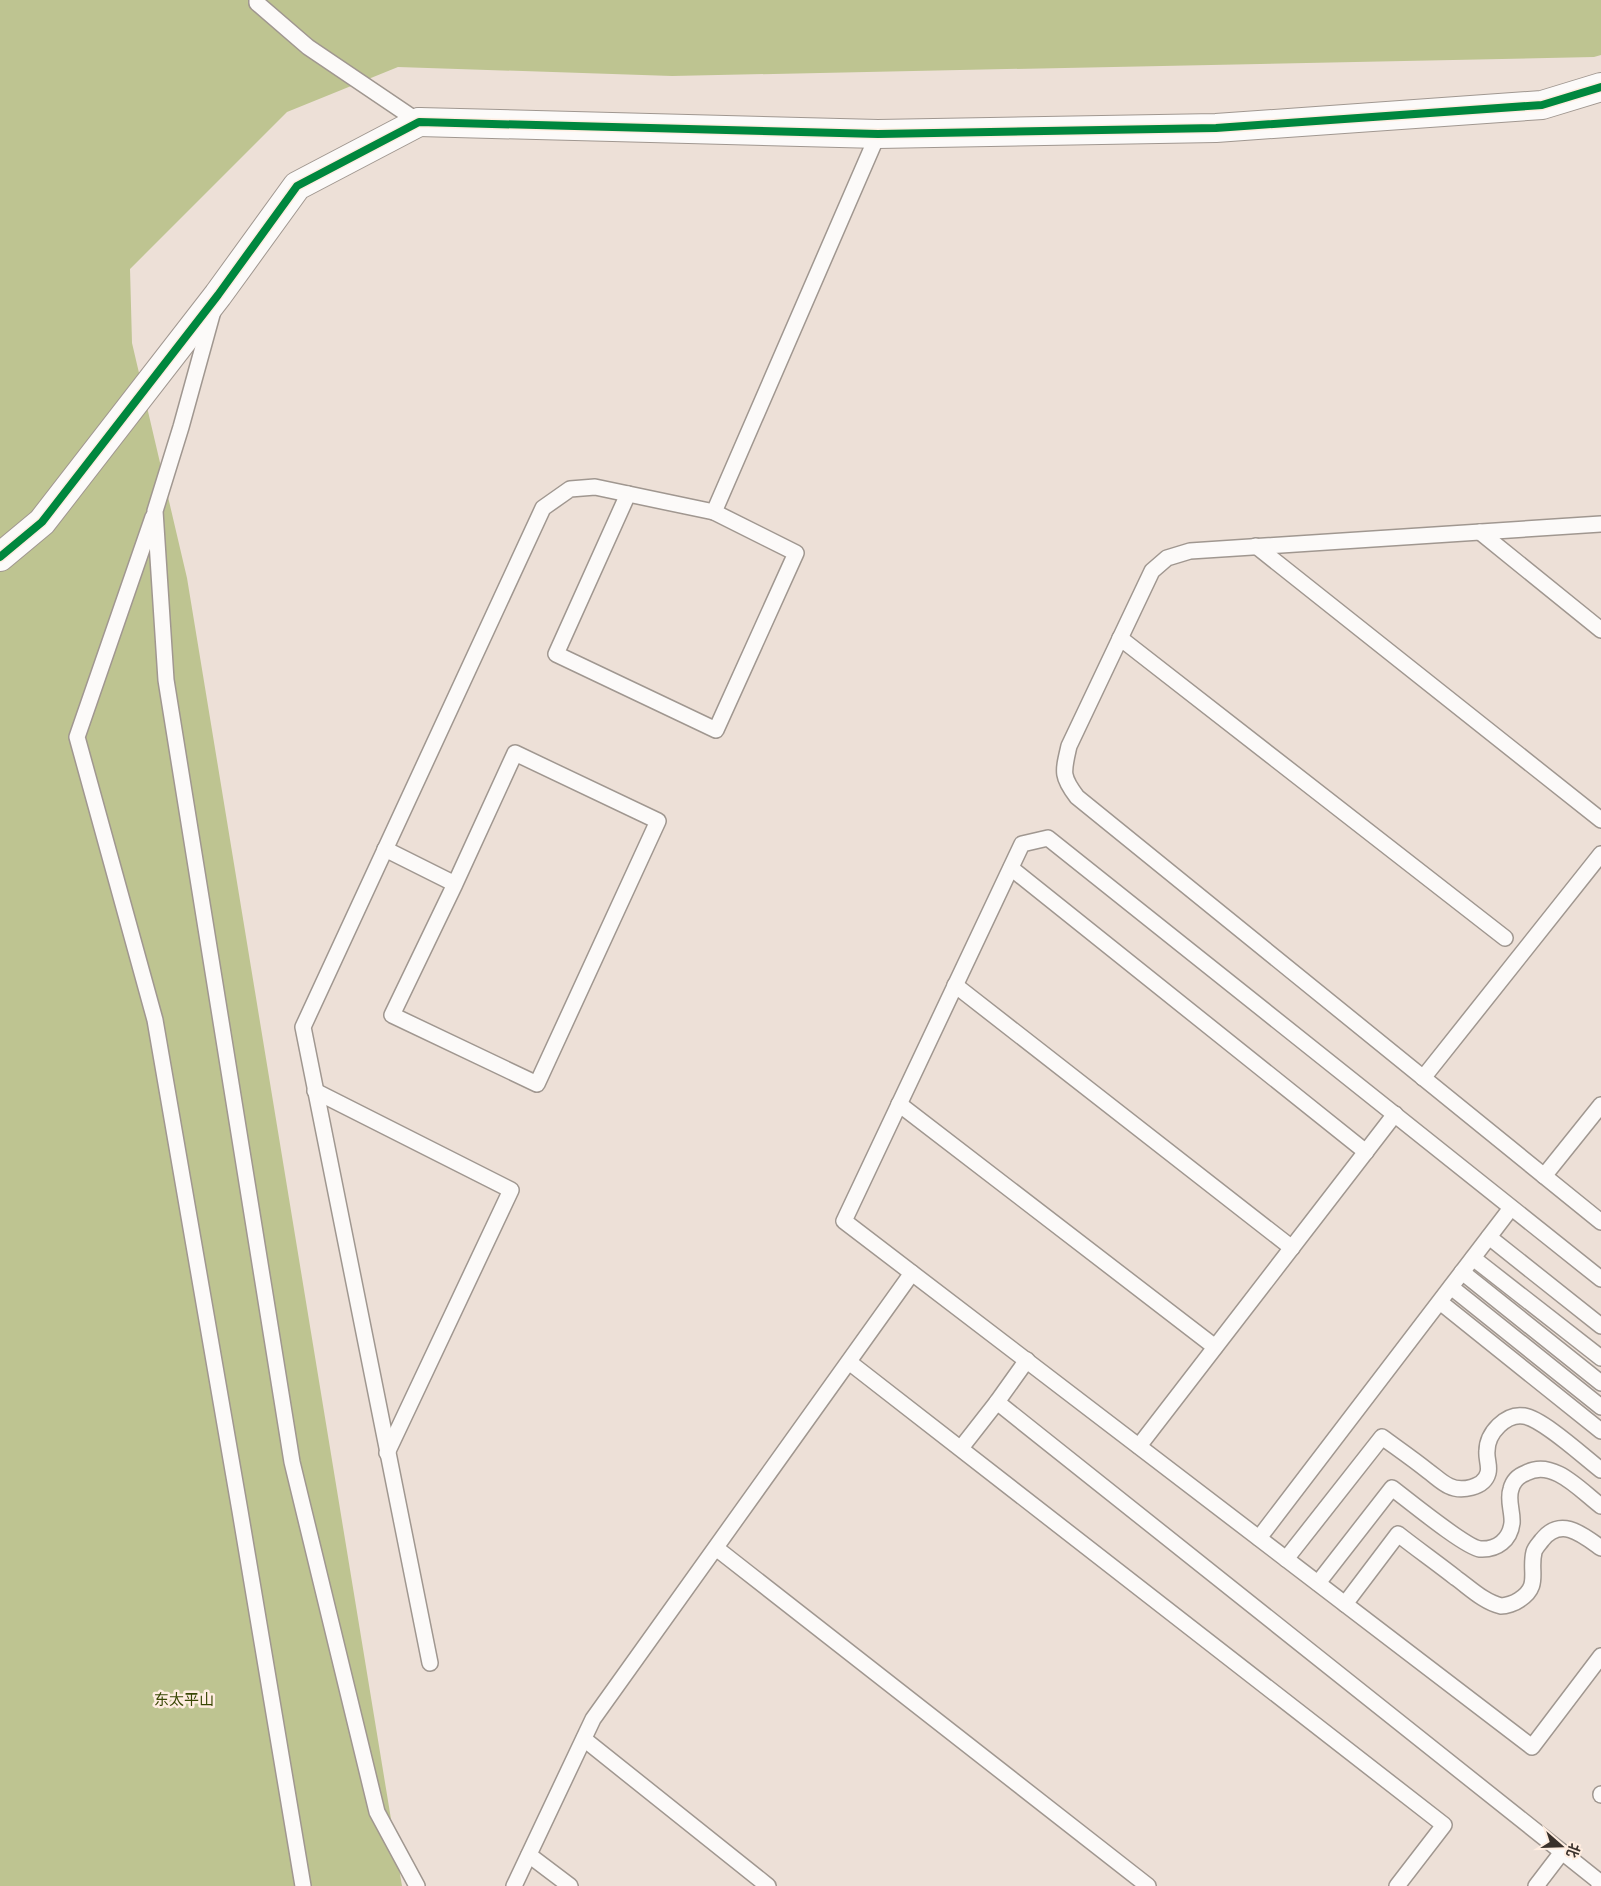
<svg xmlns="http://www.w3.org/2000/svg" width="1601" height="1886" font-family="'Roboto Condensed','Noto Sans SC',sans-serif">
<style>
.forest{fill:#bec491}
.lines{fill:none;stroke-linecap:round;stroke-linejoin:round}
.service-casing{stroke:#a09790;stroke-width:18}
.minor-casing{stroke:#a09790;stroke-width:30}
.tertiary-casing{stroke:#a09790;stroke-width:30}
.service{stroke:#fcfaf9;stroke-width:15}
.minor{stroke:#fcfaf9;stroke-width:28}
.tertiary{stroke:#fcfaf9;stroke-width:28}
.cycleway-casing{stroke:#ffede0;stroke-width:11}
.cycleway{stroke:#00873e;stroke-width:8}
.labels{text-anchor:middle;stroke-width:5;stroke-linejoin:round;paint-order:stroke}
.park-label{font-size:15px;fill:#394704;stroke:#ffede0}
</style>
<rect width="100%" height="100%" fill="#ede0d7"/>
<path class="forest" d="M0 0H1601V55L1594 57 672 76 398 67 287 112 130 269 132 343 187 578 402 1886H0Z"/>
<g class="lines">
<g class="service-casing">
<g id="service">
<path d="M257 0V3L308 47 419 122"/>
<path d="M213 311 181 427 155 511 166 680 292 1462 377 1812 417 1886"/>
<path d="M628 494 556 654 716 730 796 553 714 512"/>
<path d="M153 517 77 737 155 1020 240 1511 303 1886"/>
<path d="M1601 524 1190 551 1167 558 1152 571 1069 746C1063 772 1061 776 1077 797L1601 1222"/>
<path d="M1480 532 1601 630"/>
<path d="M1256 546 1601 820"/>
<path d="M1120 638 1505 938"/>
<path d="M385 849 455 884 392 1015 537 1084 658 821 515 753 455 884"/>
<path d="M1011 868 1366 1152"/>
<path d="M955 985 1292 1248"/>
<path d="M1423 1078 1601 854"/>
<path d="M315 1091 511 1190 387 1453"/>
<path d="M899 1104 1215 1347"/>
<path d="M1544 1176 1601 1105"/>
<path d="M1489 1237 1601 1326"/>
<path d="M1473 1258 1601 1358"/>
<path d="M1462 1272 1601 1383"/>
<path d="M1601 1279 1048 838 1022 844 844 1221 1532 1747 1601 1656"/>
<path d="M1451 1287 1601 1407"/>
<path d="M1440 1302 1601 1431"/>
<path d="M849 1362 1444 1825 1397 1886"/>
<path d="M997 1402 1601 1883 1599 1886"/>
<path d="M1139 1446 1395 1114"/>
<path d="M961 1448 997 1402 1027 1360"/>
<path d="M1259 1538 1511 1208"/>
<path d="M716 1548 1148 1886"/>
<path d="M1286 1559 1382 1437C1397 1448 1413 1459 1428 1471 1435 1476 1442 1483 1449 1486 1461 1492 1484 1488 1488 1473 1490 1466 1486 1458 1487 1451 1487 1433 1506 1413 1524 1416 1543 1419 1584 1457 1601 1470"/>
<path d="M1318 1583 1392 1488C1408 1500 1465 1547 1480 1549 1497 1550 1510 1540 1512 1523 1513 1512 1507 1500 1511 1489 1513 1481 1518 1476 1526 1473 1553 1458 1581 1491 1601 1506"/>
<path d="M1345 1604 1398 1534C1417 1549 1437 1563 1456 1578 1470 1588 1484 1602 1501 1606 1506 1606 1515 1603 1519 1600 1541 1586 1529 1572 1534 1552 1535 1548 1539 1544 1542 1540 1561 1516 1583 1535 1601 1548"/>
<path d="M430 1663 303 1027 543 508 570 489 595 487 714 512 878 134"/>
<path d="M584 1739 768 1886"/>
<path d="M1601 1794V1795"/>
<path d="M529 1855 570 1886"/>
<path d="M514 1886 593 1719 912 1273"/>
<path d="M1536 1886 1562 1852"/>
</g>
</g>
<g class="minor-casing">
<path id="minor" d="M0 557 42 522 218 295 297 186 419 122"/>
</g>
<g class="tertiary-casing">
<path id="tertiary" d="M419 122 878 134 1216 128 1542 105 1601 87"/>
</g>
<use href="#service" class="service"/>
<use href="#minor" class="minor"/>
<use href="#tertiary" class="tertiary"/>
<g class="cycleway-casing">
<path id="cycleway" d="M0 557 42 522 218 295 297 186 419 122 878 134 1216 128 1542 105 1601 87"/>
</g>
<use href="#cycleway" class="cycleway"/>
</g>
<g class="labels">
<g class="park-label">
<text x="184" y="1705">东太平山</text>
</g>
</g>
<g transform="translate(1561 1846) rotate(110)" stroke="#ffede0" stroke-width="4" paint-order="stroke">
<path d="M0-4L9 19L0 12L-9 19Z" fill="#3a312b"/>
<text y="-8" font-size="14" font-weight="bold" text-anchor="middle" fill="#3a312b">北</text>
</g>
</svg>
